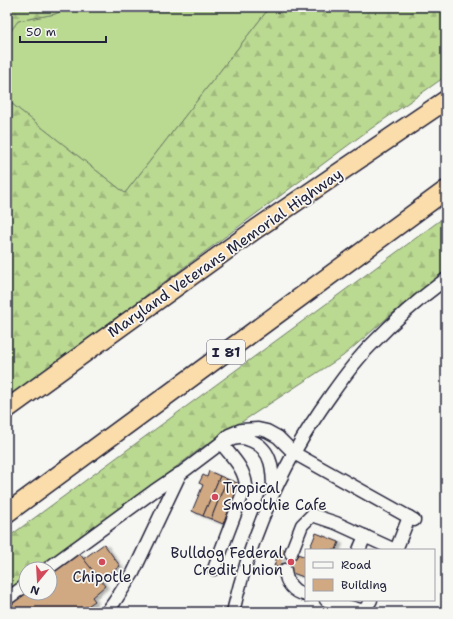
<svg xmlns="http://www.w3.org/2000/svg" width="453" height="619" font-family="'Shantell Sans',sans-serif">
<style>
.grass{fill:#bad991;stroke:#6e7e66}
.forest{fill:url(#forest-firs);stroke:#6e7e66}
.building{fill:#d0a982;stroke:#22223b;filter:url(#shadow)}
.lines{fill:none;stroke-linecap:round;stroke-linejoin:round}
.minor-tunnel{stroke:#cccccd;stroke-width:12;stroke-dasharray:12 6;stroke-linecap:butt}
.minor-casing{stroke:#22223b;stroke-width:15}
.highway-casing{stroke:#22223b;stroke-width:21}
.minor{stroke:#f6f6f2;stroke-width:12}
.highway{stroke:#fbddab;stroke-width:18}
.poi-dot{fill:#d1495b;stroke:#f6f6f2;stroke-width:1.5}
.labels{text-anchor:middle;stroke-width:3.5;stroke-linejoin:round;paint-order:stroke}
.shield{fill:#f6f6f2;stroke:#626272;stroke-width:1}
.shield-label{font-size:14px;font-weight:bold;fill:#22223b}
.street-label{font-size:15px;fill:#22223b;stroke:#f6f6f2}
.poi-label{font-size:15px;fill:#22223b;stroke:#f6f6f2;text-anchor:start}
</style>
<defs>
<pattern id="forest-firs" width="22" height="20" patternUnits="userSpaceOnUse"><rect width="22" height="20" fill="#bad991"/><path d="M5 1l3.5 6h-7zM16 11l3.5 6h-7z" fill="#a0ba7e"/></pattern>
<filter id="shadow"><feDropShadow dx="3.5" dy="2" stdDeviation="1" flood-color="#0004"/></filter>
</defs>
<rect width="100%" height="100%" fill="#f6f6f2"/>
<filter id="ink" filterUnits="userSpaceOnUse"><feTurbulence type="fractalNoise" baseFrequency=".025" numOctaves="2"/><feDisplacementMap in="SourceGraphic" scale="8" xChannelSelector="R" yChannelSelector="G"/><feConvolveMatrix kernelMatrix="1 2 1 2 8 2 1 2 1" color-interpolation-filters="sRGB"/></filter>
<g filter="url(#ink)">
<path class="grass" d="M69 7H270L125 193 7 100V36L18 21 55 14Z"/>
<g class="forest">
<path d="M7 7H69L55 14 18 21 7 36Z"/>
<path d="M270 7H446V76L362 135 7 399V100L125 193Z"/>
<path d="M446 216V273L394 312 343 356 200 449 40 569H26V580L7 594V538Z"/>
</g>
<g class="building">
<path d="M209 471 220 476 203 516 192 511 203 485 199 483 203 475 207 477Z"/>
<path d="M220 476 227 479 211 519 203 516Z"/>
<path d="M227 479 240 484 223 524 211 519Z"/>
<path d="M316 533 339 542 336 550H309Z"/>
<path d="M104 544 120 566 100 581 83 559Z"/>
<path d="M280 548 306 557V578L274 566Z"/>
<path d="M79 553 105 586 92 597 95 601 79 612H10L7 607V604L26 590V593H50V573Z"/>
</g>
<g class="lines">
<path class="minor-tunnel" d="M285 570 291 553"/>
<g class="minor-casing">
<g id="minor">
<path d="M228 441C237 437 243 437 252 441 273 450 273 472 273 492"/>
<path d="M359 550 365 536"/>
<path d="M396 550 409 517"/>
<path d="M291 553 302 525 312 515 336 523 395 550"/>
<path d="M47 569 154 491 179 474"/>
<path d="M214 569 246 485C244 467 231 456 221 443"/>
<path d="M285 570C286 584 294 592 306 595"/>
<path d="M7 599 26 585"/>
<path d="M326 600 364 611 371 600"/>
<path d="M107 612 115 601 133 573 180 474 221 443 229 435 241 430 258 429 267 431 278 437 294 453 414 520"/>
<path d="M233 612C251 534 284 460 331 395 343 378 356 360 371 345 394 321 419 299 446 279"/>
</g>
</g>
<g class="highway-casing">
<g id="highway">
<path d="M7 409 256 229 446 100"/>
<path d="M7 513 446 190"/>
</g>
</g>
<use href="#minor" class="minor"/>
<use href="#highway" class="highway"/>
</g>
</g>
<g class="poi-dot">
<circle cx="215" cy="497" r="4"/>
<circle cx="102" cy="562" r="4"/>
<circle cx="291" cy="562" r="4"/>
</g>
<g class="labels">
<rect class="shield" x="207" y="340" width="38" height="24" rx="3"/>
<g class="shield-label">
<text x="226" y="357">I 81</text>
</g>
<g class="street-label">
<text transform="translate(225 253) rotate(-35)" y="5">Maryland Veterans Memorial Highway</text>
</g>
<g class="poi-label">
<text x="223" y="493">Tropical<tspan x="223" dy="17">Smoothie Cafe</tspan></text>
<text x="283" y="558" text-anchor="end">Bulldog Federal<tspan x="283" dy="17">Credit Union</tspan></text>
<text x="102" y="582" text-anchor="middle">Chipotle</text>
</g>
</g>
<rect width="453" height="619" fill="none" stroke="#f6f6f2" stroke-width="24"/>
<rect x="12" y="12" width="429" height="595" fill="none" stroke="#22223b" stroke-width="1.5" filter="url(#ink)"/>
<rect x="305" y="549" width="130" height="52" fill="#f6f6f2" stroke="#a1a1a9"/>
<rect x="313" y="562" width="20" height="6" fill="#f6f6f2" stroke="#a1a1a9"/>
<text x="341" y="569" font-size="12" fill="#22223b">Road</text>
<rect x="313" y="579" width="20" height="12" fill="#d0a982" stroke="#a1a1a9"/>
<text x="341" y="589" font-size="12" fill="#22223b">Building</text>
<g transform="translate(38 581) rotate(198)"><circle r="19" fill="#f6f6f2" stroke="#a1a1a9"/>
<path d="M0-3L7 15L0 10L-7 15Z" fill="#d1495b"/>
<text y="-6" font-size="11" font-weight="bold" text-anchor="middle" fill="#22223b">N</text>
</g>
<path d="M20 36v6h86v-6" fill="none" stroke="#22223b" stroke-width="2"/>
<text x="26" y="36" font-size="12" fill="#22223b" stroke="#f6f6f2" stroke-width="3" paint-order="stroke">50 m</text>
</svg>
